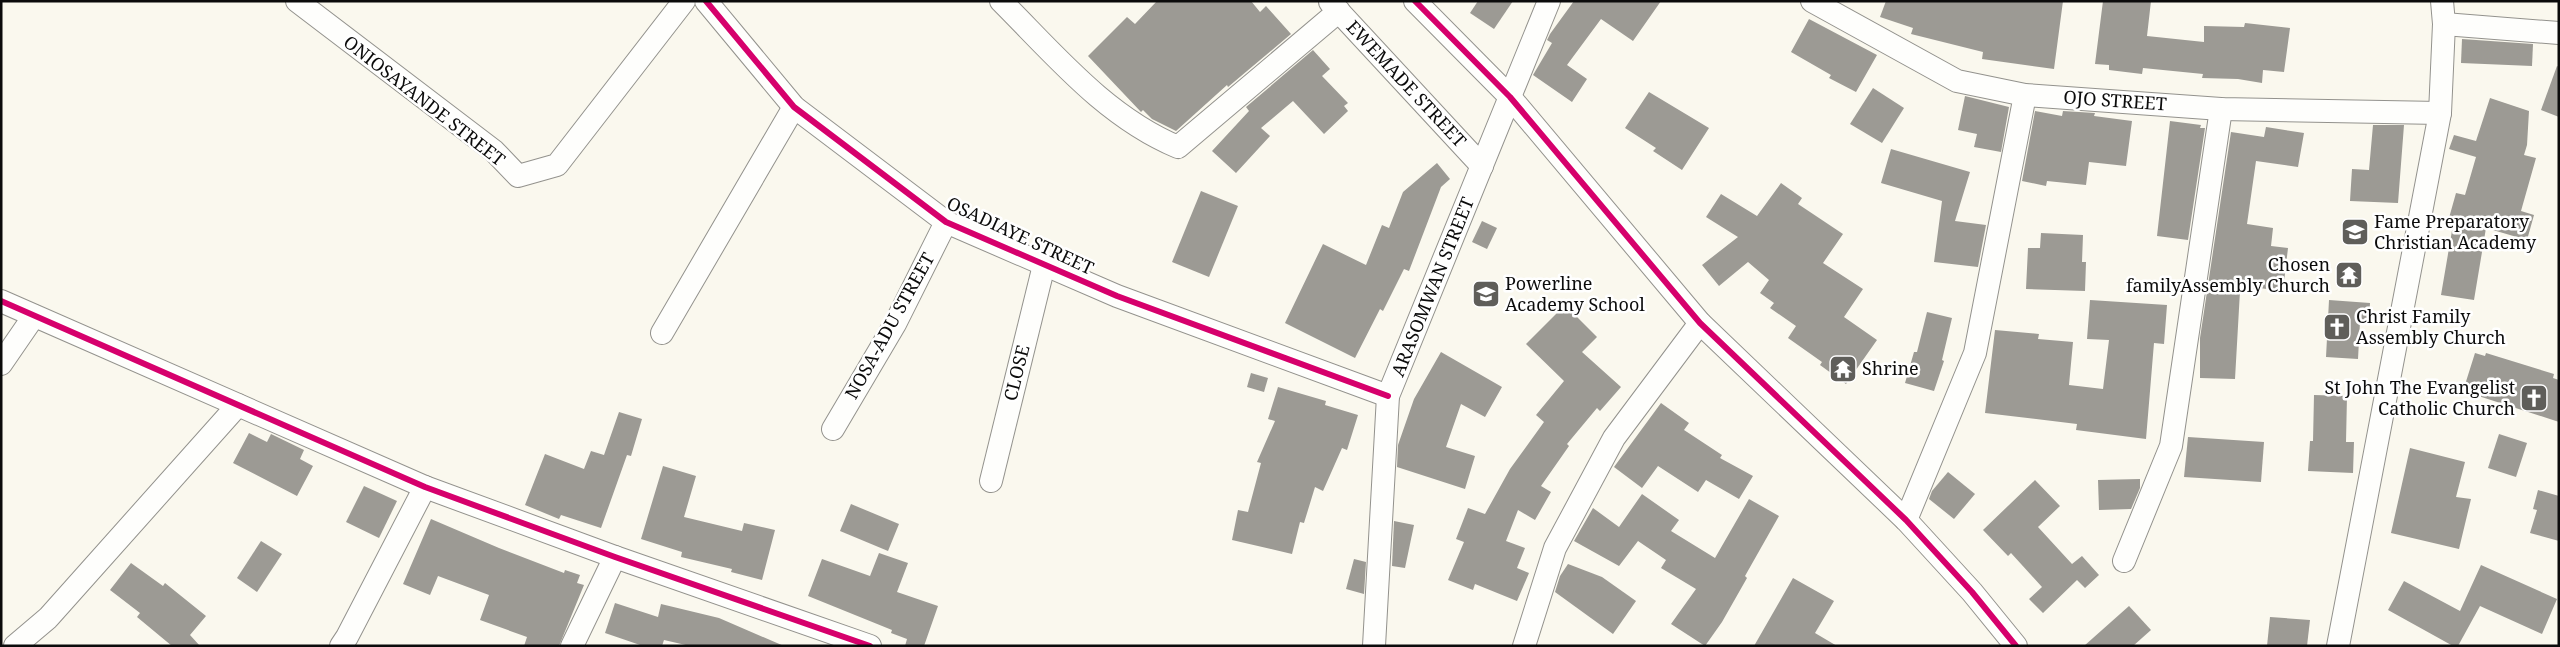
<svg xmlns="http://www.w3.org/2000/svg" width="2560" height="647" font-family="'Noto Serif',serif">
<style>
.building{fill:#9c9a94}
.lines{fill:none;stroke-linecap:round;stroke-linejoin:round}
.minor-casing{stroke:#93928d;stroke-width:24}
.minor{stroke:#fefefc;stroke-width:22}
.cycleway-casing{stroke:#fff;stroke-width:9}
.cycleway{stroke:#d6006c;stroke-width:6}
.labels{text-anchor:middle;stroke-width:5;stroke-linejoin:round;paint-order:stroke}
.street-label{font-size:18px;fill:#0b0b0b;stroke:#fff}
.poi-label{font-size:18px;fill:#0b0b0b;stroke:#fff;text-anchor:start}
</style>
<rect width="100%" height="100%" fill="#faf8ee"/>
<g class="building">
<path d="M1157 1H1251L1260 12 1266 6 1291 34 1228 87 1227 85 1176 131 1152 119 1143 110 1141 112 1088 56 1127 17 1135 24Z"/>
<path d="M1478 1H1513L1494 29 1470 13Z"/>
<path d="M1574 1H1661L1633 41 1601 19 1567 65 1587 79 1572 102 1533 75 1552 43 1547 40 1550 34Z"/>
<path d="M1886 1H2063L2054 69 1982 59 1983 52 1911 34 1913 28 1880 17Z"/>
<path d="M2103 1H2151L2147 36 2204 42V26L2244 27 2245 23 2290 28 2284 72 2263 70 2262 83 2238 79 2202 78 2203 74 2143 68 2142 74 2109 70V65L2095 64Z"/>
<path d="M1809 19 1877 55 1856 92 1829 78 1831 75 1791 52Z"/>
<path d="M2462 39 2533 44 2532 66 2461 63Z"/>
<path d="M1313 50 1330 69 1322 76 1348 103 1344 106 1348 111 1324 134 1293 101 1261 128 1270 136 1236 173 1212 151 1249 111 1246 107Z"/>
<path d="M2557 66 2559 67V117L2541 110Z"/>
<path d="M1873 88 1904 108 1882 143 1850 124Z"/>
<path d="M1649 92 1709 128 1682 170 1653 151 1656 148 1625 128Z"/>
<path d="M1965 96 2009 107 2001 152 1974 147 1977 134 1958 130Z"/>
<path d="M2490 98 2529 111 2527 145 2524 155 2536 158 2521 211 2534 215 2527 240 2486 228 2474 300 2441 295 2454 219 2449 218 2456 193 2465 195 2476 157 2449 149 2454 135 2476 141Z"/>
<path d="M2035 111 2062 116 2063 111 2095 113 2094 116 2132 121 2126 166 2089 162 2086 185 2047 181 2046 186 2022 181Z"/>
<path d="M2170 121 2201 125 2200 128H2205L2188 240 2157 236Z"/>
<path d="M2373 125H2404L2398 203 2350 201 2352 169 2369 170Z"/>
<path d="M2266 127 2304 133 2298 167 2256 161 2247 224 2273 228 2271 246 2288 248 2283 291 2259 288 2258 294 2240 291 2235 379 2200 378V338L2231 132 2264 137Z"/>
<path d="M1891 149 1970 172 1955 221 1986 225 1978 267 1934 262 1942 201 1881 183Z"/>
<path d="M1437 163 1450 179 1441 187 1409 271 1404 269 1383 311 1380 309 1355 358 1285 323 1323 244 1366 265 1382 225 1389 228 1403 192Z"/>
<path d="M1781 183 1802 198 1798 204 1843 234 1823 263 1863 289 1844 317 1877 340 1846 384 1820 365 1822 362 1788 338 1796 326 1770 308 1774 303 1760 293 1769 280 1748 262 1719 286 1702 265 1738 237 1706 217 1721 194 1757 216Z"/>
<path d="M1201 191 1238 206 1209 277 1172 262Z"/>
<path d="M1482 221 1497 228 1487 249 1472 242Z"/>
<path d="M2041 233 2083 235 2082 262H2086L2085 291 2026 289 2028 248H2040Z"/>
<path d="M2090 300 2167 305 2164 344 2154 343 2146 439 2076 430 2077 424 1985 413 1995 330 2039 334 2038 339 2073 342 2069 385 2103 389 2109 340 2087 339Z"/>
<path d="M2329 300 2370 303 2369 323 2360 322 2358 359 2326 357Z"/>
<path d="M1565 305 1597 337 1582 352 1621 387 1600 411 1597 408 1567 444 1569 446 1541 486 1551 492 1535 520 1518 510 1506 541 1525 548 1517 568 1529 573 1517 601 1475 584 1473 590 1448 580 1464 542 1456 539 1468 508 1485 514 1510 469 1544 422 1536 415 1564 381 1526 344Z"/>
<path d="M1927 312 1952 318 1942 360 1944 361 1934 391 1905 383 1914 352H1917Z"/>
<path d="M1441 352 1502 387 1485 417 1461 404 1446 447 1475 456 1465 489 1397 467 1398 445 1414 399Z"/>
<path d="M2475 353 2485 356 2486 353 2554 374 2553 378 2559 380V422L2463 391Z"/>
<path d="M1251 373 1268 378 1264 392 1247 387Z"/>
<path d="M1278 387 1326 401 1325 405 1358 415 1347 450 1342 448 1323 491 1315 487 1304 523 1300 522 1292 554 1232 540 1238 510 1248 512 1261 463 1257 462 1275 421 1268 419Z"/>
<path d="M2314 395 2347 396 2346 442H2354L2353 473 2308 471 2310 441H2313Z"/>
<path d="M1661 403 1689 423 1684 430 1722 455 1720 458 1753 476 1739 499 1706 480 1698 492 1658 466 1642 488 1614 467Z"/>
<path d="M619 412 642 419 631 456 627 455 601 528 561 515 559 519 525 505 545 454 584 469 591 451 604 455Z"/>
<path d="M249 433 267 442 271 434 304 450 300 459 313 466 297 496 233 463Z"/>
<path d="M2499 434 2527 443 2516 477 2488 468Z"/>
<path d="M2188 437 2264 442 2261 482 2184 477Z"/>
<path d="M2410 448 2465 462 2456 497 2471 499 2459 549 2391 533Z"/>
<path d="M663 466 696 476 684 517 742 531 744 523 775 530 762 580 731 572 732 569 681 557 682 552 641 539Z"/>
<path d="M1948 472 1975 494 1954 519 1929 499 1932 491Z"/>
<path d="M2140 479V488L2131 509 2099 510 2098 480Z"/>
<path d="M2035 480 2060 506 2038 527 2072 564 2082 556 2099 575 2085 588 2077 580 2043 613 2029 599 2042 587 2011 553 2008 556 1983 530Z"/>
<path d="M364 486 397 501 379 538 346 522Z"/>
<path d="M2538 490 2559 496V541L2530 533 2537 510 2533 509Z"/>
<path d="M1642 494 1679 520 1671 531 1715 558 1749 499 1779 516 1745 576 1747 578 1722 622 1705 646 1671 624 1696 589 1661 568 1666 560 1638 541 1619 566 1574 541 1593 508 1619 527Z"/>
<path d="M851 504 899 524 888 551 840 531Z"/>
<path d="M431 519 499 548 564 573 565 570 580 575 577 583 584 585 559 646H524L527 637 480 620 489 595 438 576 430 595 403 584Z"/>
<path d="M1394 521 1414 525 1405 568 1392 566Z"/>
<path d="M261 541 282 554 257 592 237 578Z"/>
<path d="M879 553 908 563 897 592 938 606 924 646H905L907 639 891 633 892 630 808 596 822 559 870 576Z"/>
<path d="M1354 559 1366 562 1364 594 1346 589Z"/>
<path d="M131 563 163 586 165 583 206 616 190 635 200 646H172L137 617 140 613 110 590Z"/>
<path d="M1568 564 1602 577 1636 601 1613 634 1555 592 1560 576Z"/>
<path d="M2481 565 2557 599 2542 634 2480 606 2458 646H2453L2388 610 2404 581 2460 611Z"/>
<path d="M1793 578 1834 601 1815 633 1837 646H1754Z"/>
<path d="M615 603 658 617 661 604 719 618 784 646H690L664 640 662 646H643L605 633Z"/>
<path d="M2129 606 2151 630 2133 646H2084Z"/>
<path d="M2270 617 2310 620 2307 646H2267Z"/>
</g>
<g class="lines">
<g class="minor-casing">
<g id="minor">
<path d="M297 1 494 151 518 176 557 165 684 1"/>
<path d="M706 1 794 107 946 222 1117 296 1388 396"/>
<path d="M1001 1C1055 55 1106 117 1178 147L1339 11"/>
<path d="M1415 1 1510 97 1700 323 1906 520 1972 592 2016 646"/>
<path d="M1812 1 1957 81 2025 95 2221 109 2440 113"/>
<path d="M1330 2 1482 166"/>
<path d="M2444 24 2559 33"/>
<path d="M1 301 425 487 615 557 870 646"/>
<path d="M662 333 794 107"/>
<path d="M1 364 34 316"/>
<path d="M833 429 895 324 946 222"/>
<path d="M991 481 1044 265"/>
<path d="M1906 520 1975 353 2025 95"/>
<path d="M2124 561 2171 446 2221 109"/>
<path d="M15 646 48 618 238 405"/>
<path d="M341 646 347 637 425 487"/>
<path d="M572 646 615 557"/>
<path d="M1374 646 1388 396 1549 1"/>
<path d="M1524 646 1555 548 1614 438 1700 323"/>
<path d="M2338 646 2440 113 2444 24 2442 1"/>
</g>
</g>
<use href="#minor" class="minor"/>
<g class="cycleway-casing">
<g id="cycleway">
<path d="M706 1 794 107 946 222 1117 296 1388 396"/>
<path d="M1415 1 1510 97 1700 323 1906 520 1972 592 2016 646"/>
<path d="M1 301 425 487 615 557 870 646"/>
</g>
</g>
<use href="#cycleway" class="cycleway"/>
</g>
<defs>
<g id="school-square" transform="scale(1.4375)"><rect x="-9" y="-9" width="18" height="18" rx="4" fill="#5f5e5a" stroke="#fff"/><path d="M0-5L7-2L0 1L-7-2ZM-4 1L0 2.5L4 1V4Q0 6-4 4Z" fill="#fff"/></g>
<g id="temple-square" transform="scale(1.4375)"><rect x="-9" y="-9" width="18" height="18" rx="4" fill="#5f5e5a" stroke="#fff"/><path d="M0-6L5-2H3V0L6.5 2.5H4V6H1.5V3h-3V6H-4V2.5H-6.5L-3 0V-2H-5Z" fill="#fff"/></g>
<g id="church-square" transform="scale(1.4375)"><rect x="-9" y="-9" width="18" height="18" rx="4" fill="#5f5e5a" stroke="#fff"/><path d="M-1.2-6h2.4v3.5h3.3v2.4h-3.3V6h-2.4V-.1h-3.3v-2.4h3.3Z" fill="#fff"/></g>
</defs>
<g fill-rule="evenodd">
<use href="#school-square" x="2355" y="232"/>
<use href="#temple-square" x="2349" y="275"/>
<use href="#school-square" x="1486" y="294"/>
<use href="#church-square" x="2337" y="327"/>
<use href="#temple-square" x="1843" y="369"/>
<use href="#church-square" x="2534" y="398"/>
</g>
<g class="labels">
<g class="street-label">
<text transform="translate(1406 84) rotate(47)" y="6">EWEMADE STREET</text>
<text transform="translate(424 101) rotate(38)" y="6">ONIOSAYANDE STREET</text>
<text transform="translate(2115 101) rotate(4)" y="6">OJO STREET</text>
<text transform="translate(1020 236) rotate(25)" y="6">OSADIAYE STREET</text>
<text transform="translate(1433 287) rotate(-68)" y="6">ARASOMWAN STREET</text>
<text transform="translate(890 326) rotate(-61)" y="6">NOSA-ADU STREET</text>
<text transform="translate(1017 373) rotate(-76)" y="6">CLOSE</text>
</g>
<g class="poi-label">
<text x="2374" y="228">Fame Preparatory<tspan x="2374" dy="21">Christian Academy</tspan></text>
<text x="2330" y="271" text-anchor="end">Chosen<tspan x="2330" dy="21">familyAssembly Church</tspan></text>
<text x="1505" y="290">Powerline<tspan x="1505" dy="21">Academy School</tspan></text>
<text x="2356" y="323">Christ Family<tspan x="2356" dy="21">Assembly Church</tspan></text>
<text x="1862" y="375">Shrine</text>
<text x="2515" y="394" text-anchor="end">St John The Evangelist<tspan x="2515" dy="21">Catholic Church</tspan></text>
</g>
</g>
<rect width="2560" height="647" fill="none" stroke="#0b0b0b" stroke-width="5"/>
</svg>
